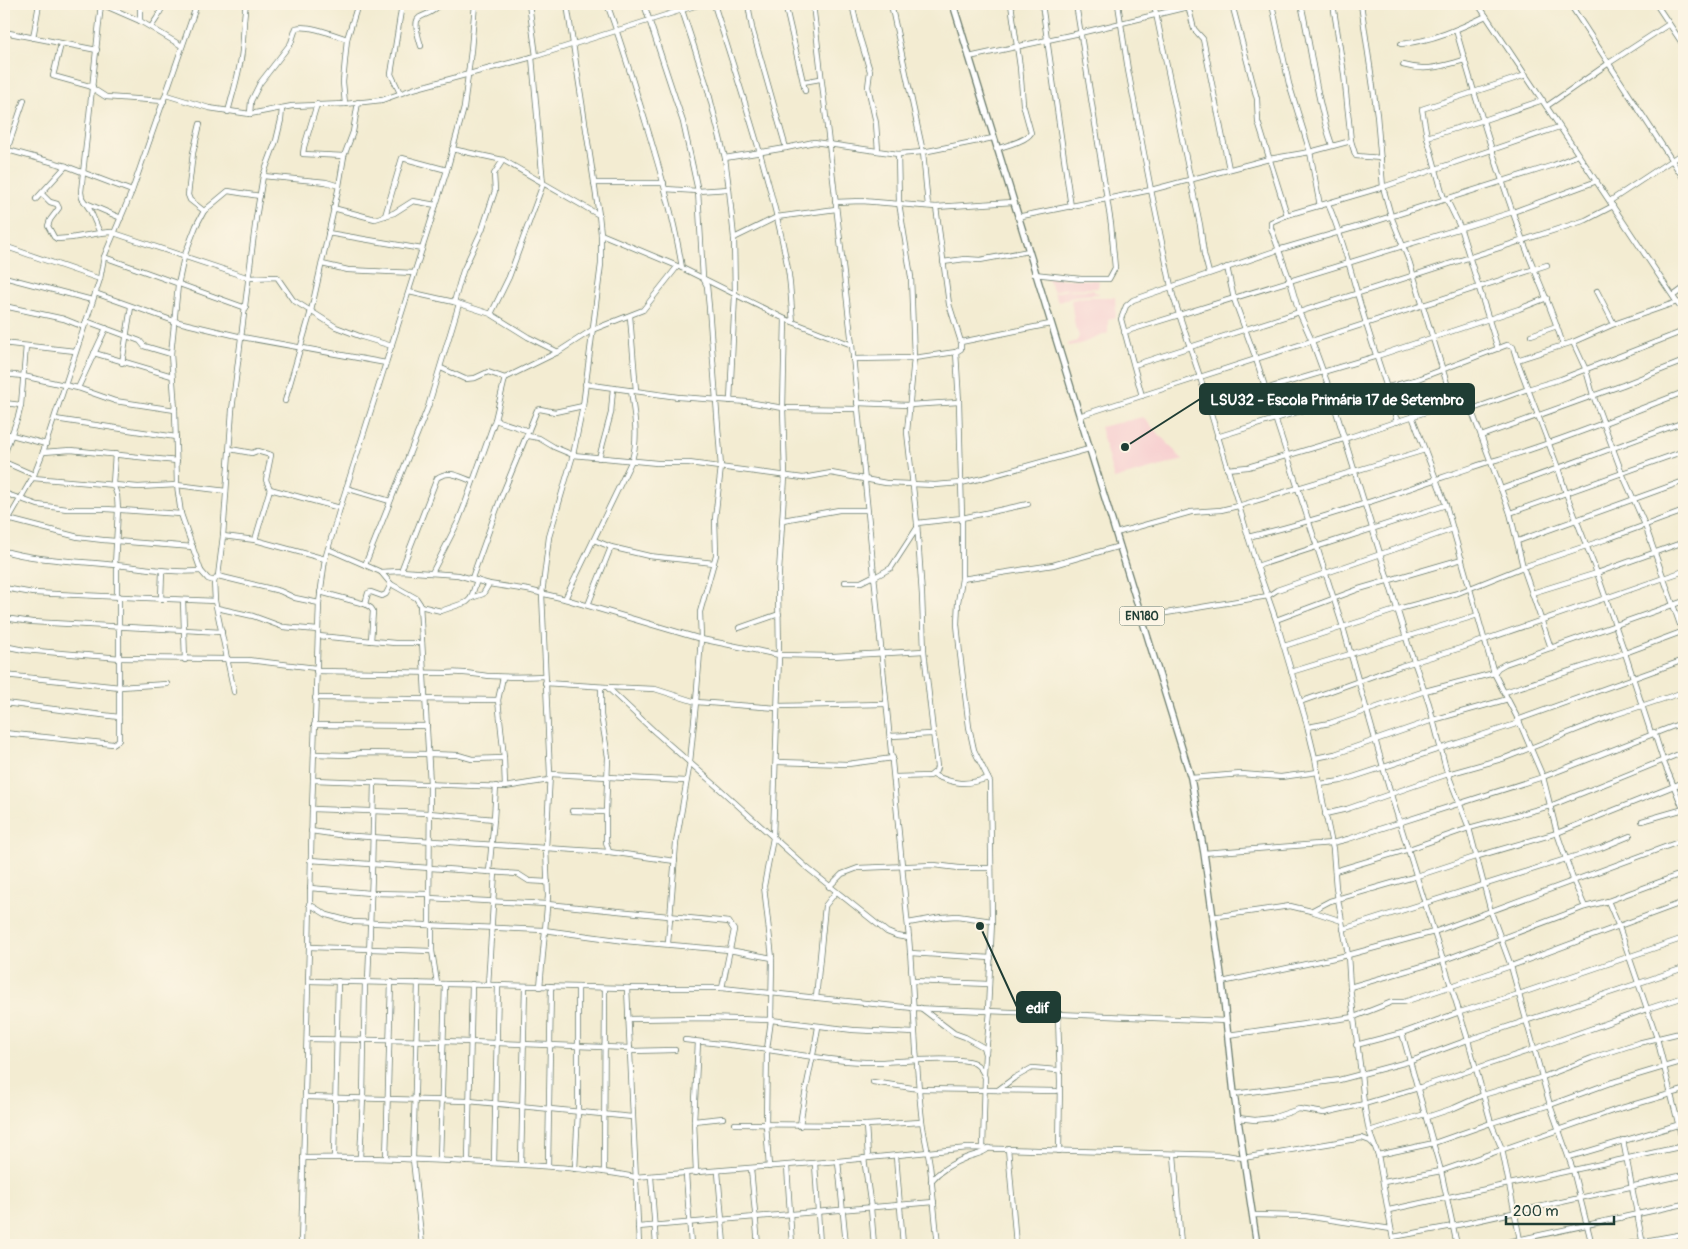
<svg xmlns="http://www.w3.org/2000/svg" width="1688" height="1249" font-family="Pangolin,sans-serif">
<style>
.built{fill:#f7cfd0}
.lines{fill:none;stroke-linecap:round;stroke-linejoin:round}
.minor-casing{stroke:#697a6b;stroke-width:6}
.major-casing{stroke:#697a6b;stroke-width:8}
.minor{stroke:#fff;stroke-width:4.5}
.major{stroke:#fff;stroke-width:5.5}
.labels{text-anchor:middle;stroke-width:5;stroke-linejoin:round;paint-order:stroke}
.shield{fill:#fcf5e5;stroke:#617469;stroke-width:1}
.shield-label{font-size:12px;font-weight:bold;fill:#1f3d34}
.leader{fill:none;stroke:#1f3d34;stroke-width:2}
.callout-dot{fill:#1f3d34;stroke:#fcf5e5;stroke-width:2}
.callout{fill:#1f3d34;stroke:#1f3d34;stroke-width:2}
.callout-label{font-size:15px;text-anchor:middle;font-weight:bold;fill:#fff}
</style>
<rect width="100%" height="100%" fill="#fcf5e5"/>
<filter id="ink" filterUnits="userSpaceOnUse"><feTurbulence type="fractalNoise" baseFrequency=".02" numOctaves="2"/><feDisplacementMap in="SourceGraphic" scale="10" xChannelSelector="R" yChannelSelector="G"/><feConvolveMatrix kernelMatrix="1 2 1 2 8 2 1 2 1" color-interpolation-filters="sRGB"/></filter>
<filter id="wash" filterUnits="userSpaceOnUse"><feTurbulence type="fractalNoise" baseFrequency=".0096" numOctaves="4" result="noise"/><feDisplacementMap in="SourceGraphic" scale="20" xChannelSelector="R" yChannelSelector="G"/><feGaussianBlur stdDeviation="1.12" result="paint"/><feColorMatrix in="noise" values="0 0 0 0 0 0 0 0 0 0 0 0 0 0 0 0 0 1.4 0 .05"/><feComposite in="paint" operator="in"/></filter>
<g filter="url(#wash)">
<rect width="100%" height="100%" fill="#f3ecd2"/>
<g class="built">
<path d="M1047 278 1099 280 1098 288 1062 289 1054 292Z"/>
<path d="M1067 290H1094V292L1099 293V294L1075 296 1058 302 1054 293Z"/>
<path d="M1084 297H1115L1116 317 1108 319V333L1080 344 1068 346V344L1077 341 1079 336 1075 327 1071 300Z"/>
<path d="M1143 417 1183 460 1114 479 1100 427Z"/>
</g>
</g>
<g filter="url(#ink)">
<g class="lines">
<g class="minor-casing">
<g id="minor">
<path d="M101 4 81 192 82 198 90 210 100 233 111 232 249 278 277 277 293 300 336 327 362 337 392 346"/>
<path d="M101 4 140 21 182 46"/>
<path d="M140 4V21"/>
<path d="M529 4 536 56"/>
<path d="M607 4C621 41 632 79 644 117 659 167 674 216 682 268"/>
<path d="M644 4 683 122 698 191 703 278 707 286 709 307 721 467 715 519 716 555 700 612 701 639 696 702 690 762 676 843 668 943"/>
<path d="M680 4 707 86 725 158 729 189 734 238 735 294 730 401"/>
<path d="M714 4C741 91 771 178 788 269 791 286 791 304 793 322"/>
<path d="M748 4 752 28 786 148"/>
<path d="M785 4 803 82 820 79"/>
<path d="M813 4 852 345 858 409"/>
<path d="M852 4 859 35 870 71 868 87 876 123 878 151"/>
<path d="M891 4 923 152 928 206"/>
<path d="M1042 4 1071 207"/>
<path d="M1118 4 1128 70 1151 190 1173 296 1200 377 1257 566 1276 620 1306 721 1315 758 1323 802 1333 849 1336 888 1348 955 1350 987 1361 1073 1364 1104 1369 1131 1378 1155 1394 1245"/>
<path d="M1154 4 1200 225 1204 254 1209 273"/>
<path d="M1232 4 1257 99 1258 122 1287 215 1383 187 1559 127"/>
<path d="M1272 4 1289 84 1310 152 1320 206"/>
<path d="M1301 4C1312 51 1316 100 1332 145"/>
<path d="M1333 4 1344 74 1351 141 1355 154 1356 156 1381 158"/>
<path d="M1361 4 1377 115 1383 187 1391 216 1409 261 1453 403 1458 411 1464 412 1528 389 1561 379 1684 331"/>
<path d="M1478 4 1684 313"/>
<path d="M1570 4 1684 179"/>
<path d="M1656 4 1684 46"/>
<path d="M1188 6 1194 29 1203 39 1229 169"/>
<path d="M151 27 157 18 164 4"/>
<path d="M1456 30C1476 100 1497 170 1522 238 1535 274 1552 308 1563 345"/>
<path d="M4 32 97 50"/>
<path d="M33 38 39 4"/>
<path d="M61 44 53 76 93 87"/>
<path d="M1401 44C1432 41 1459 29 1486 16"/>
<path d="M421 46C408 5 425 24 440 4"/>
<path d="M969 57 1080 33 1200 4"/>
<path d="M1403 65C1427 72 1441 66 1465 60"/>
<path d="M803 82 805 91"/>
<path d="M92 88 106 97 164 101"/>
<path d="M400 93 391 74 402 4"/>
<path d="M166 95 209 108 250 114 292 106 345 104 382 100 413 89 536 56 701 4"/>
<path d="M317 104 304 147 303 154 344 156"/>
<path d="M345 104 343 82 347 39 358 4"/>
<path d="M1547 106 1609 63 1669 24"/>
<path d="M228 112C233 92 240 71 242 51 244 35 243 20 246 4"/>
<path d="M250 114 251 101 260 83 291 43 296 28C308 24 335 35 347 39"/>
<path d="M200 124 193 153 188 195 190 200 204 211"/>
<path d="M1427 137 1484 120 1543 100"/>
<path d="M4 149 66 166 132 191"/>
<path d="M452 149 503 160 599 215"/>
<path d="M996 149C1006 145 1025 142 1031 133L1023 104 1020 67 1011 4"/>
<path d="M7 150 24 100"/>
<path d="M725 158 786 148 814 142 898 154 923 152 993 138"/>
<path d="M263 176 326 182 339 186"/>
<path d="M594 183H664"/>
<path d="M665 189 698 191 729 189"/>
<path d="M42 194 50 202 57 204 59 208 50 220 48 226 54 237 57 239 71 238 100 233"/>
<path d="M36 199 66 166"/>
<path d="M1610 201 1684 152"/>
<path d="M835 202 862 201 936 207 1013 202"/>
<path d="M86 203 121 218"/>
<path d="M1328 204C1344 240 1353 281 1365 320 1375 354 1388 387 1397 422"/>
<path d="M333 208 375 219 394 213 413 201 436 205"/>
<path d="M1287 215 1271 222V228L1290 281 1299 312 1312 341 1327 382 1408 644 1429 704 1446 769 1469 828 1491 912 1511 966 1550 1105 1573 1170 1592 1245"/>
<path d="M385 216 402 158 447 170"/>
<path d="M1017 217 1151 190 1269 159 1310 152 1351 141"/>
<path d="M328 233 422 249"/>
<path d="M601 234 682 268 785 319 852 345"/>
<path d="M734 238 777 217 836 209"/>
<path d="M4 246 100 279"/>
<path d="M104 257 246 308"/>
<path d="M943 262 965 259 980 260 1029 251"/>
<path d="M322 264 348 270 414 273"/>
<path d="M1227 267 1234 299 1256 359 1343 627 1391 795 1468 1040 1491 1123 1502 1149 1521 1245"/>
<path d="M1034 274 1081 279H1109L1115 268 1111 224 1076 4"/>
<path d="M4 277 92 300"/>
<path d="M1597 291 1614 324"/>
<path d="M409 292 454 302 491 314 528 337 558 352"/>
<path d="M95 293 174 321 242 337 386 363"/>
<path d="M1673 296 1684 288"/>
<path d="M454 302 463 271 482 230 495 191 494 174 503 160"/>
<path d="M4 306 64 319 84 327"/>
<path d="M491 314 509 277 543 184 532 57"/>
<path d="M630 316 636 391"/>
<path d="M785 319 783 408 858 409 909 938C914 999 915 1060 922 1121 924 1136 928 1151 930 1166 933 1192 935 1219 938 1245"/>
<path d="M86 321 140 341 144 346 171 354"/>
<path d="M1124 332 1513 212 1597 181"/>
<path d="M1531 335 1557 326"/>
<path d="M4 342 11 344 75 351"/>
<path d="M961 342 1050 324"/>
<path d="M1573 342 1586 370 1593 395 1622 473 1645 525 1684 636"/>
<path d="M1498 349 1460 227 1447 200 1444 199 1427 137 1422 109 1526 75"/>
<path d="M94 353 172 376"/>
<path d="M853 359 914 358 956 352 961 349V342L949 304 936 207"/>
<path d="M1517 360 1558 468 1566 493 1597 573 1625 653 1651 733"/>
<path d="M122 363 131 307"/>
<path d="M1134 365 1586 220 1613 206"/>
<path d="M441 368 465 379 475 378 488 372 505 378 558 352 592 330 643 310 677 267"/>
<path d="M4 374 23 376 78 388 115 401 175 410"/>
<path d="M585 384 678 397 748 402 783 408 785 476 778 588 779 655 773 838 764 886 772 958 771 1020 767 1049 766 1124 769 1167"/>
<path d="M78 388 106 328"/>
<path d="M1142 396 1121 319 1126 306 1133 300 1278 250 1367 224 1554 165 1578 155"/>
<path d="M285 401 311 311 339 186 344 156 353 132 358 102"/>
<path d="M4 403 21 405"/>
<path d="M857 403 909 405 959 402"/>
<path d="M1208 406 1377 356 1519 309 1547 298"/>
<path d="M1471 409 1510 513 1523 567 1551 648"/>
<path d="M1079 416 1547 265"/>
<path d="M1412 416 1446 505 1494 673 1519 721 1543 777 1557 833 1574 882 1585 907 1608 901 1619 927 1657 1038 1684 1147"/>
<path d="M55 419 176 437"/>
<path d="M495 420 529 431"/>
<path d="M4 433 46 444"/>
<path d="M528 436 539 438 554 447 573 455 657 463H689L803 478 831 473 886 483 935 485 961 483 983 478 1089 449"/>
<path d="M1481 436 1623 385 1684 361"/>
<path d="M1217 437 1320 405 1415 380 1507 345 1513 347 1517 360 1573 342 1614 324 1677 302"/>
<path d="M230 449 252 453 257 451 271 455 266 480 270 489 340 508"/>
<path d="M43 452 71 450 177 461"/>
<path d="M4 455 18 417 21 405 26 346"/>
<path d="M599 458 611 413 613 388"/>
<path d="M4 462 34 475"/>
<path d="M1227 469 1248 467 1350 437 1453 403"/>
<path d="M33 478 138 487 177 485 226 491"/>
<path d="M346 488 390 501"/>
<path d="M1501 489 1684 422"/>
<path d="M4 493 38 505 67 509H106L181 514"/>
<path d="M1510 513 1684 451"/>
<path d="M4 519H8L78 537 103 540 193 547"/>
<path d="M783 520 839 510H867"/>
<path d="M917 523 962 518 959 402 956 352"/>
<path d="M4 527 34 475 43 452 100 279 104 257 132 191 197 4"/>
<path d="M1116 533 1191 512 1221 510 1238 506 1425 450"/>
<path d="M223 536 255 540 325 559"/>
<path d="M1248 537C1324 519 1399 492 1473 467 1486 462 1500 459 1513 455 1571 437 1627 414 1684 392"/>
<path d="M255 540 270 489"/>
<path d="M1518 541 1684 481"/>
<path d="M611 547 649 556 714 563"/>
<path d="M328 549 365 565"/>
<path d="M4 551C40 561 78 561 116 565 146 568 169 573 201 571"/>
<path d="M115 565 118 510 117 495 113 484 115 454"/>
<path d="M117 565V596"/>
<path d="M1257 566 1446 505"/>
<path d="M401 571 437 478C449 469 460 477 472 481"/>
<path d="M381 572 401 571 458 575 489 584 528 590 565 599 701 639 779 655 833 656 924 651"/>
<path d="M432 573 458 522 465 504 495 420 505 378"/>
<path d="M218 576 280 591 295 598 319 603"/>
<path d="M472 578 500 500 537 410 540 409 555 412 583 406"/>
<path d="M873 578 891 568 917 528"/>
<path d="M962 579 1053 565 1120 546"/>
<path d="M214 581 208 579 201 571 181 514 177 485 175 410 171 354 178 285 184 257 196 226 204 211 228 191 260 196"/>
<path d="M845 582H861L873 576"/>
<path d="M4 588 33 593 215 601"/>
<path d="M320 592 365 604 371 608 373 611 371 641"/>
<path d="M1532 593 1597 573 1684 542"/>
<path d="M471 598 483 594 489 584"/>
<path d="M161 599 162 571"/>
<path d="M565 599 632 460C639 436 634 415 631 390"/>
<path d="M183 600 185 660"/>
<path d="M365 604 368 593 371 592 382 596 386 594 391 584"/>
<path d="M588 605 611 547 594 540"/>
<path d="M420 606 441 611 467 602 471 598 477 580"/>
<path d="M217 608 253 616 283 627 318 630"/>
<path d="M1142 617 1268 596 1277 590 1453 529"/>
<path d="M4 618 32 622 222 632"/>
<path d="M1276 620 1359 589 1462 559"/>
<path d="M739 628 779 614"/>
<path d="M318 636 395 643H422"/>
<path d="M4 646 24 650 121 658 228 659"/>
<path d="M1284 646 1402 608 1458 593 1523 567 1607 539 1684 511"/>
<path d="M228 660H248L316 668"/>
<path d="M316 671 447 673C461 671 476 675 490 676 509 677 527 677 545 676"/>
<path d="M1291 672 1478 615"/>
<path d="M4 675 120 687 167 684"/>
<path d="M503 677 498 700 504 758 505 787"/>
<path d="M545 683 607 687 655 732 722 791 806 867 887 932 897 936 909 938"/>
<path d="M607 687 655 689 696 702 777 708"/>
<path d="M234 692 215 601 214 581 218 576 223 536 232 410 256 218 263 176 276 141 281 120 282 108"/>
<path d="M1505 692 1625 653 1684 631"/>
<path d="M315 698 498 700"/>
<path d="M1300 702 1401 666 1461 648 1684 571"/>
<path d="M4 703 119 717"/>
<path d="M777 706 886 704"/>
<path d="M1517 720 1684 660"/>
<path d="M314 725 427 726"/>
<path d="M1308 727 1330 723 1425 691 1494 673 1498 668 1505 664 1684 601"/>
<path d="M1654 732 1663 760 1684 811"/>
<path d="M4 733 113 744 119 740V596"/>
<path d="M890 736 932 734"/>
<path d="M314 754 348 755 361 753 428 754 458 755 472 759 504 758"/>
<path d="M1315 758 1335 754 1433 720 1508 699"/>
<path d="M776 762 848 764 893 758"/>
<path d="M550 774 685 781"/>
<path d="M933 775C955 784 965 786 988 778"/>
<path d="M895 777 930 776 936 771 937 767 924 651 922 595 917 523 907 432 914 358 911 277 899 203 898 154"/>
<path d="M1191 778 1241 774 1281 777 1318 772"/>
<path d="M313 780 505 787 549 780"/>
<path d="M1320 784 1341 781 1519 723"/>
<path d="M312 809 429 813 494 819 489 872"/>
<path d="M572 811 606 812 608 757 601 715V687"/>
<path d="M606 812V842L609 852"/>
<path d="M1325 814 1347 809 1448 774 1505 758 1614 715 1684 692"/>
<path d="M494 819 496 786"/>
<path d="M1642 821 1684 809"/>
<path d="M311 831 339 835 609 852 675 861"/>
<path d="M1204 853 1332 843 1348 839 1543 777 1684 722"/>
<path d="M310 860 518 874 529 881 548 882"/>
<path d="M1335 871 1409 849 1469 828 1550 806 1684 752"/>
<path d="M829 887 842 874 858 868 934 865 959 868H991"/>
<path d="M310 888 370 893 429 894"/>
<path d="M429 898 547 904 729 922 734 930 722 988"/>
<path d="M1608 901 1684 873"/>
<path d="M309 904 327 915 353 922 544 930 625 941 729 950 772 958"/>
<path d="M1311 911 1330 901 1417 876 1478 856 1557 833 1684 782"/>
<path d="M1212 917 1290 906 1311 911 1342 921"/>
<path d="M908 923 942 917 957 916 992 921"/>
<path d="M429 924 430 784 420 604 416 598 391 584 381 572 365 565 428 407 459 304"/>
<path d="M432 925V951L437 983"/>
<path d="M1343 929 1601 848 1630 836"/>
<path d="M309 947 432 951"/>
<path d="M910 953 991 958"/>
<path d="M308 981 627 988H722L913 1008 1226 1021"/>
<path d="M913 981 989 984"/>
<path d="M368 982C371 915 373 848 374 782"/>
<path d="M1222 982 1348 955 1434 932 1684 840"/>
<path d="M418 983 413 1159 422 1245"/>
<path d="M488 985 495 872"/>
<path d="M540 987 548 896 546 848 550 774 542 594 549 537 573 455 583 406 601 264V234L599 215 567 4"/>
<path d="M1350 987 1444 960 1585 907"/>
<path d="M627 988 639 1245"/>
<path d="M816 998 825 906 836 892"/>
<path d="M921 1008 954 1033 965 1037 983 1047 985 1054 984 1074"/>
<path d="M988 1011 992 921 990 782 974 750 969 727 960 654 957 624 958 602 962 579V518L1028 504"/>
<path d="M1058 1014 1060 1081 1059 1151"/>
<path d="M628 1019 702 1018 771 1020 853 1030 914 1033"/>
<path d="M1402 1033 1441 1171 1457 1245"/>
<path d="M1228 1035 1354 1017 1392 1002H1404L1511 966 1684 902"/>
<path d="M307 1039 444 1041 630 1048"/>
<path d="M685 1040C713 1043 741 1046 769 1050 807 1056 844 1063 883 1062 900 1061 962 1056 974 1063 980 1066 984 1073 985 1078L983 1148"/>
<path d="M1356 1045 1402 1033 1460 1012 1519 994 1684 938"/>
<path d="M630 1051 675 1050"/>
<path d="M986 1053 990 1011"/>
<path d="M873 1082 919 1089 1056 1091"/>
<path d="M998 1090 1014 1078 1032 1068 1057 1070"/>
<path d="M1234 1094 1339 1080 1411 1061 1468 1040 1684 968"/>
<path d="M305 1097 469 1101 632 1117"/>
<path d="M1427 1117 1454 1108 1483 1095 1543 1077 1592 1058 1638 1043 1684 1032"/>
<path d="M1238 1118 1255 1120 1272 1118 1299 1109 1324 1113 1364 1104 1418 1088 1534 1049 1647 1009 1684 997"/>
<path d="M694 1121 723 1118"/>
<path d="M735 1124 866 1125 922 1122"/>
<path d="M866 1125 868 1157"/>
<path d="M800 1126C804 1092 813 1060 818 1027"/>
<path d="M1369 1131 1425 1114"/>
<path d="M1623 1140 1643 1245"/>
<path d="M1008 1148 1016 1245"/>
<path d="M1174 1155 1181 1245"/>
<path d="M1378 1155 1434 1143 1491 1123 1550 1105 1610 1083 1684 1061"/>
<path d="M896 1156 903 1245"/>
<path d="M334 1157 338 981"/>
<path d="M1569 1157 1684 1123"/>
<path d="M303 1158C359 1157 415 1159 471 1162 526 1165 581 1167 635 1177L838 1161 968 1148 1225 1155 1243 1158 1362 1138 1370 1141 1373 1144"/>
<path d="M360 1158 363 1098 365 982"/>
<path d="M386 1158 391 982"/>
<path d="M864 1158 871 1208 874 1245"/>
<path d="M440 1160 445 984"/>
<path d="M838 1161 846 1245"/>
<path d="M468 1162 472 984"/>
<path d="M494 1163 498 985"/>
<path d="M815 1163 820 1245"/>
<path d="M521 1164 525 986"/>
<path d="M548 1166 551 986"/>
<path d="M787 1166 792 1245"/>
<path d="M575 1169 578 1111V987"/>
<path d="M751 1169 758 1245"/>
<path d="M604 1172 605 988"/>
<path d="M718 1172 724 1245"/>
<path d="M696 1173 694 1121 698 1042"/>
<path d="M686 1174 691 1245"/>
<path d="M651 1177 656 1245"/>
<path d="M931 1181C940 1170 955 1162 968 1157 976 1154 983 1154 989 1148"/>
<path d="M1384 1182 1441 1171 1615 1110 1684 1090"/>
<path d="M1389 1210 1684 1146"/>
<path d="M1253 1215 1305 1216 1391 1229"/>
<path d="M638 1227 934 1202"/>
<path d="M1393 1237 1453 1226 1684 1175"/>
<path d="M301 1245 309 947 312 809 319 603 325 559 340 508 447 170 464 108 471 50 475 4"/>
<path d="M1494 1245 1684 1204"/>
<path d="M1622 1245 1684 1234"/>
</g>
</g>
<g class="major-casing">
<path id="major" d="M953 4 1191 778 1204 853 1222 982 1234 1094 1257 1245"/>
</g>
<use href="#minor" class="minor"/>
<use href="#major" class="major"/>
</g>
</g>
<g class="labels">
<rect class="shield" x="1119.5" y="606.5" width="45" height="19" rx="4"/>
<g class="shield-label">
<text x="1142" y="620">EN180</text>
</g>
</g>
<path class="leader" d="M1125 447L1200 399M980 926L1017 1007"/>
<g class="callout-dot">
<circle cx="1125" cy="447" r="5"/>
<circle cx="980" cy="926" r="5"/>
</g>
<g class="callout">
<rect x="1200" y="384" width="274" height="30" rx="5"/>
<rect x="1017" y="992" width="43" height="30" rx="5"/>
</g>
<g class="callout-label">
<text x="1337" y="405">LSU32 - Escola Primária 17 de Setembro</text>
<text x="1038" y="1013">edif</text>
</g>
<rect width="1688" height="1249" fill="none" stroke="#fcf5e5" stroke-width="20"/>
<path d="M1506 1216v8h108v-8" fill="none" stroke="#1f3d34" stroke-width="2.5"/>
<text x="1513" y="1216" font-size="15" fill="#1f3d34" stroke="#fcf5e5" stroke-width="4" paint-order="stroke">200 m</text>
</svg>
